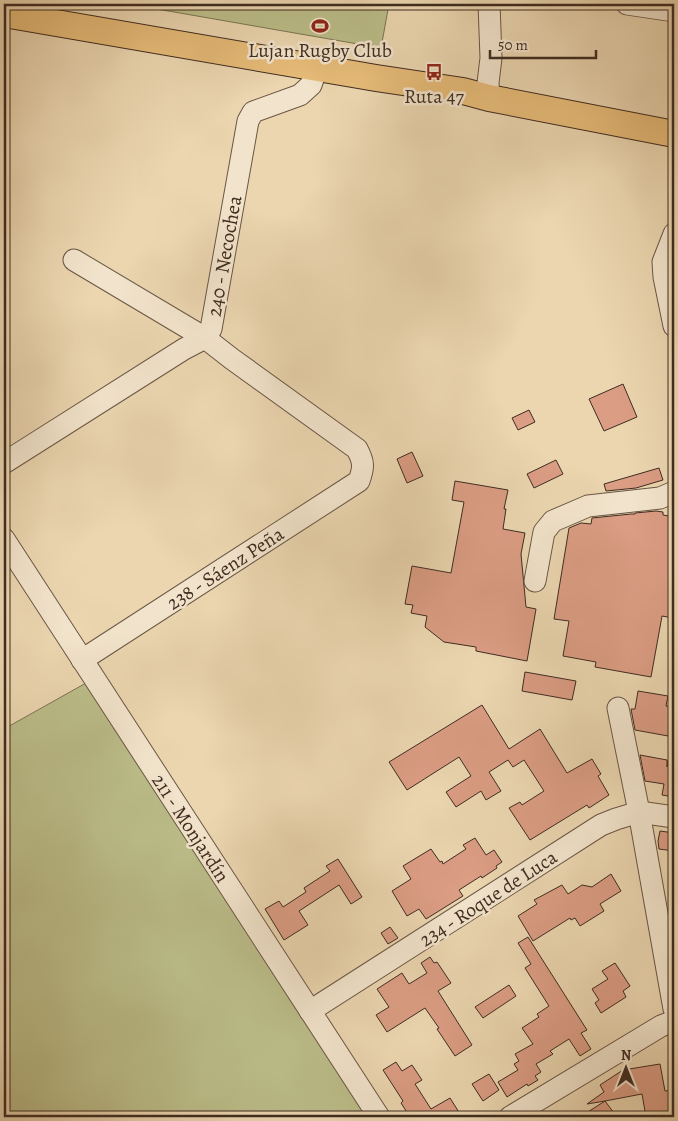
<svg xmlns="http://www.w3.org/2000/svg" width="678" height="1121" font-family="Alegreya,serif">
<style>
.green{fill:#bbbd89;stroke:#7d7455}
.building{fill:#db9d84;stroke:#3f2c21}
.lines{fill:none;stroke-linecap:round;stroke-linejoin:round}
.minor-casing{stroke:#6a5645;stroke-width:23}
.major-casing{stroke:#3f2c21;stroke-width:28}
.minor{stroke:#f2e4cc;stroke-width:21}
.major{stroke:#e6bb78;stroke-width:26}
.labels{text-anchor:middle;stroke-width:5;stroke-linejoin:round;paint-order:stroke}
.poi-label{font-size:20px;fill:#3f2c21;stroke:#f2e4cc}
.street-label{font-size:20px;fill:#3f2c21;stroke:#f2e4cc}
</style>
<rect width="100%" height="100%" fill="#ebd6b0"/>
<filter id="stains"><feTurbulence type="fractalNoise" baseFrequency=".004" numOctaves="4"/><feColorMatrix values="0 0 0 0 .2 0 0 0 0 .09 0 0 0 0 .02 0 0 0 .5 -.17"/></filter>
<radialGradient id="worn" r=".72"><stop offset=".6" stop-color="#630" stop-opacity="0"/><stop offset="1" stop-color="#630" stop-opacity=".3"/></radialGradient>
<g class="green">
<path d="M128 4H389L381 48Z"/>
<path d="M86 683 369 1117H4V729Z"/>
</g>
<g class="building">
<path d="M623 384 637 417 604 431 589 399Z"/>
<path d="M529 410 535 422 518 430 512 418Z"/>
<path d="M412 452 423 476 407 483 397 459Z"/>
<path d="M556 460 563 474 534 488 527 474Z"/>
<path d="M659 468 663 480 636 488 606 491 604 484Z"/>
<path d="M455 481 508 490 504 509H506L503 529 525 533 521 554 526 607 536 609 527 661 476 651V647L444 642 425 627 427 616 411 613 413 605 405 604 412 566 451 573 464 502 452 500Z"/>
<path d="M656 511 663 512V515L674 517V608L673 618 662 616 651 677 595 667 596 662 563 656 569 621 554 619 569 528 581 523 591 524 592 518 631 514H635V513Z"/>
<path d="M525 672 576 681 572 700 522 691Z"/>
<path d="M638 691 668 696 666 706 671 707 670 715 673 716 668 736 635 730 631 709H635Z"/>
<path d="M482 705 509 749 540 729 567 773 592 759 601 774 598 776 609 795 589 808 587 805 530 840 509 808 520 802 522 805 544 791 524 760 513 767 508 760 489 772 501 791 486 800 481 791 456 807 446 792 471 776 459 757 407 790 389 762Z"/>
<path d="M640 755 667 760V767L668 760H674V797L662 795 664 784 645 781Z"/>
<path d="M660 831 674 833V851L659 849 658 841Z"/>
<path d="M475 838 486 855 494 850 502 862 496 866 497 868 482 878 481 876 459 890 463 896 426 919 419 909 407 916 392 891 411 879 403 866 431 849 440 862 442 861 443 864 466 849 463 845Z"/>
<path d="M338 859 362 897 351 904 339 885 299 911 308 925 284 940 265 909 279 901 283 907 306 892 304 888 330 871 326 866Z"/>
<path d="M611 874 621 891 600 904 604 911 580 926 575 918 571 920 570 918 533 941 518 916 537 904 534 900 562 885 568 894 582 885 592 887Z"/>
<path d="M390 927 398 938 388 944 381 933Z"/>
<path d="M528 937 587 1030 581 1033 591 1049 580 1056 569 1039 550 1051 553 1054 536 1064 541 1072 535 1076 538 1080 528 1086 527 1084 507 1097 498 1082 518 1070 514 1064 519 1061 515 1054 533 1044 522 1028 539 1017 537 1014 549 1006 525 968 531 964 518 943Z"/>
<path d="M430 957 434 963 437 962 451 983 438 991 472 1045 455 1056 437 1029 439 1028 425 1008 387 1032 376 1015 389 1007 377 989 402 973 409 984 427 973 421 963Z"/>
<path d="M615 963 630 986 623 991 626 997 601 1013 595 1003 599 1000 592 989 608 979 602 971Z"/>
<path d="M509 985 516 996 483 1018 475 1007Z"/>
<path d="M396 1062 402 1071 412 1065 422 1080 415 1084 431 1109 450 1098 462 1117H410L401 1103 403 1101 383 1070Z"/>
<path d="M660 1064 665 1091 673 1090 674 1098V1117H646L642 1094 605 1101 617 1117H580L605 1101 587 1104 604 1092 600 1085 623 1070Z"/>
<path d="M489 1074 499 1090 483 1101 472 1084Z"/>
</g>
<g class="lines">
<g class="minor-casing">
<g id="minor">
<path d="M627 4 674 11"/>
<path d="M489 98 488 83 491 58 489 4"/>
<path d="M674 234 663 262 664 277 674 326"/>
<path d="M74 260 205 338 232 359 357 449C364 462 364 467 359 481L82 660"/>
<path d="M4 463 184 349 205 338 211 329 248 121 253 112 300 95 311 85 317 67"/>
<path d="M4 539 379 1117"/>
<path d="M535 581 544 532 553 521 588 506 660 498 674 492"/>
<path d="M618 708 639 812 674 1009"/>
<path d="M310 1011 601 825 616 819 639 812 674 817"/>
<path d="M510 1117 661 1026 674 1021"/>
</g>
</g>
<g class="major-casing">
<path id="major" d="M4 14 376 78 463 91 489 98 674 134"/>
</g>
<use href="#minor" class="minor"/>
<use href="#major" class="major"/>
</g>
<defs>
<g id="stadium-bare" transform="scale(1.35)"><path d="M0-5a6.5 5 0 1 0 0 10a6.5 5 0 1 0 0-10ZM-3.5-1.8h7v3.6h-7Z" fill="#8f2418" stroke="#f2e4cc" stroke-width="2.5" paint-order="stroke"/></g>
<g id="bus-bare" transform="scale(1.35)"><path d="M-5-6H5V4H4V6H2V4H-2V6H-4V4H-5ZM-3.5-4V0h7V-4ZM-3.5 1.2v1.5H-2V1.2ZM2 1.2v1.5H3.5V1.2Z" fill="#8f2418" stroke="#f2e4cc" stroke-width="2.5" paint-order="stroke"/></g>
</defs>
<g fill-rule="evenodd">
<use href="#stadium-bare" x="320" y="26"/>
<use href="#bus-bare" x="434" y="72"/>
</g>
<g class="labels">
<g class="poi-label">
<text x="320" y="57">Lujan Rugby Club</text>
<text x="434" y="103">Ruta 47</text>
</g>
<g class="street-label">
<text transform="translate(224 256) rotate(-80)" y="7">240 - Necochea</text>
<text transform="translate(225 568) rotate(-33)" y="7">238 - Sáenz Peña</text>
<text transform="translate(191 828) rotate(57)" y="7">211 - Monjardín</text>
<text transform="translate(488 898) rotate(-33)" y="7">234 - Roque de Luca</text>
</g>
</g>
<rect width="678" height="1121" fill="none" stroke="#ebd6b0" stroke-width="20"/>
<rect x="5" y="5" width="668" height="1111" fill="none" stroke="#3f2c21" stroke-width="2.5"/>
<rect x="10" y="10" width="658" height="1101" fill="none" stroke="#3f2c21"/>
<g transform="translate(626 1068)" stroke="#f2e4cc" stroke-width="4" paint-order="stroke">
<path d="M0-4L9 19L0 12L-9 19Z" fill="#3f2c21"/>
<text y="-8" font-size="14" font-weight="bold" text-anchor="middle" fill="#3f2c21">N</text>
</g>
<path d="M490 50v8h106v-8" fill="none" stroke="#3f2c21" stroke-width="2.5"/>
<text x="498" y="50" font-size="15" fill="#3f2c21" stroke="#f2e4cc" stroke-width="4" paint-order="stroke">50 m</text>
<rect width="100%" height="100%" filter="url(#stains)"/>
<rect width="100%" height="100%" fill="url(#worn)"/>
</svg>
